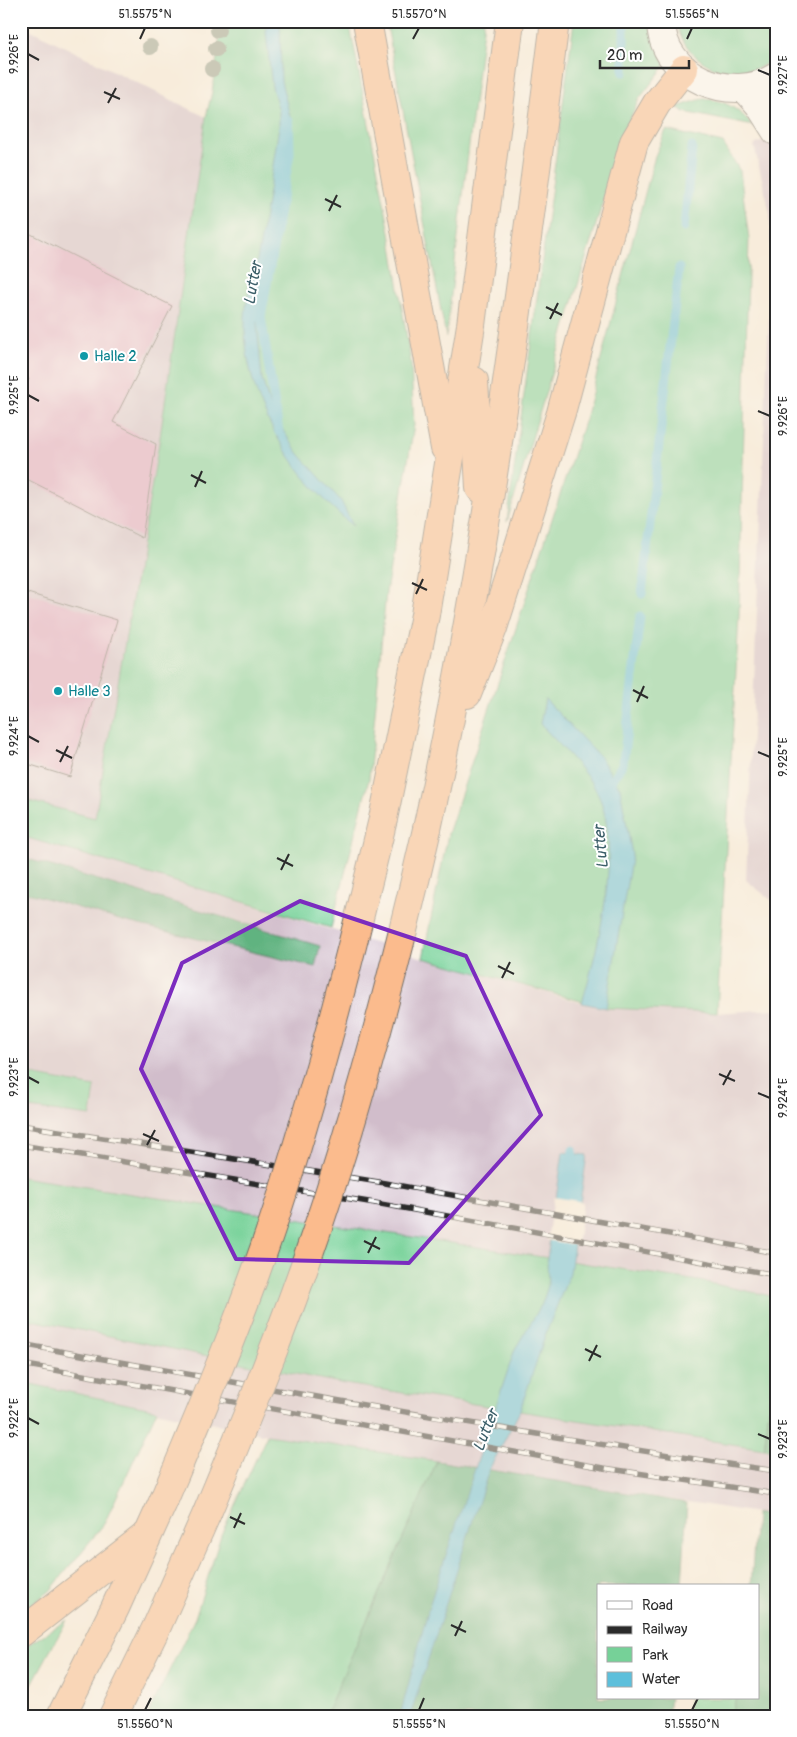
<svg xmlns="http://www.w3.org/2000/svg" width="797" height="1737" font-family="Pangolin,sans-serif">
<style>
.industrial{fill:#d1bdcb}
.green{fill:#76d198;stroke:#507e62}
.forest{fill:#60b380;stroke:#466f56}
.water{fill:#5dbfdb;stroke:#447583}
.pier{fill:#f8ecdb}
.lines{fill:none;stroke-linecap:round;stroke-linejoin:round}
.stream{stroke:#5dbfdb;stroke-width:9}
.building{fill:#dea2c2}
.tertiary-casing{stroke:#736f69;stroke-width:30}
.trunk-casing{stroke:#736f69;stroke-width:30}
.tertiary{stroke:#fff;stroke-width:28}
.trunk{stroke:#fbbb8d;stroke-width:28}
.rail-casing{stroke:#2b2b2b;stroke-width:5.5}
.rail{stroke:#fff;stroke-width:4;stroke-dasharray:11;stroke-linecap:butt}
.trunk-bridge-casing{stroke:#736f69;stroke-width:30;stroke-linecap:butt}
.trunk-bridge{stroke:#fbbb8d;stroke-width:28}
.tree{fill:#949d8c}
.marked{fill:none;stroke:#7b2cbf;stroke-width:4;stroke-linejoin:round}
.ticks{fill:none;stroke:#2b2b2b;stroke-width:2}
.culture-dot{fill:#0f9aa8;stroke:#fff;stroke-width:2}
.labels{text-anchor:middle;stroke-width:4;stroke-linejoin:round;paint-order:stroke}
.culture-label{font-size:15px;fill:#0d838f;stroke:#fff;text-anchor:start}
.water-label{font-size:16px;font-style:italic;fill:#3c5f69;stroke:#fff}
.neatline{fill:none;stroke:#2b2b2b;stroke-width:2}
.ticks-label{font-size:12px;text-anchor:middle;fill:#2b2b2b}
</style>
<rect width="100%" height="100%" fill="#fff"/>
<filter id="ink" filterUnits="userSpaceOnUse"><feTurbulence type="fractalNoise" baseFrequency=".02" numOctaves="2"/><feDisplacementMap in="SourceGraphic" scale="10" xChannelSelector="R" yChannelSelector="G"/><feConvolveMatrix kernelMatrix="1 2 1 2 8 2 1 2 1" color-interpolation-filters="sRGB"/></filter>
<filter id="wash" filterUnits="userSpaceOnUse"><feTurbulence type="fractalNoise" baseFrequency=".0096" numOctaves="4" result="noise"/><feDisplacementMap in="SourceGraphic" scale="20" xChannelSelector="R" yChannelSelector="G"/><feGaussianBlur stdDeviation="1.12" result="paint"/><feColorMatrix in="noise" values="0 0 0 0 0 0 0 0 0 0 0 0 0 0 0 0 0 1.4 0 .05"/><feComposite in="paint" operator="in"/></filter>
<g filter="url(#wash)">
<rect width="100%" height="100%" fill="#f8ecdb"/>
<g class="industrial">
<path d="M21 25 206 117 160 437 95 819 86 854 423 958 582 1003 606 1008 717 1013 775 1009 776 996V1516L267 1435 21 1382Z"/>
<path d="M776 136V904L746 880 771 266 770 214 754 145Z"/>
</g>
<g class="green">
<path d="M222 21H349L390 233 411 363 414 425 386 592 369 779 331 928 21 836V799L95 818 160 437 206 117 212 92Z"/>
<path d="M386 21H484L446 337Z"/>
<path d="M574 21H648L665 66 639 99 622 138 507 522Z"/>
<path d="M676 21H776V56C741 91 684 66 676 21Z"/>
<path d="M702 99C724 99 739 109 753 126L684 112 677 107Z"/>
<path d="M666 130 723 143 740 171 749 239 739 616 717 1013 606 1008 423 958 448 834 585 419 655 156Z"/>
<path d="M21 1073 95 1087 91 1116 21 1107Z"/>
<path d="M21 1177 699 1281 776 1297V1351L764 1449 345 1384 21 1318Z"/>
<path d="M21 1382 157 1410 104 1524 50 1591 21 1612Z"/>
<path d="M267 1435 437 1461 325 1716H147L195 1618 221 1535Z"/>
<path d="M67 1620 21 1704V1649Z"/>
<path d="M690 1698H736L731 1716H686Z"/>
</g>
<g class="forest">
<path d="M21 857 320 946 315 967 123 921 21 891Z"/>
<path d="M776 1351V1451L764 1449Z"/>
<path d="M437 1461 687 1503 682 1586H598V1698H670L668 1716H325Z"/>
<path d="M756 1513 776 1516V1716H731L736 1698H758V1586H751Z"/>
</g>
<g class="water">
<path d="M267 21H280L281 81 291 120 287 157 257 323 262 379 269 402 284 432 299 454 341 501 353 526C292 475 242 399 245 317 246 295 255 272 259 250 266 209 273 167 279 126V111L272 87 266 32Z"/>
<path d="M545 699 600 757 620 788 632 854 606 1008 582 1003C598 949 623 848 598 794 587 772 557 742 540 724Z"/>
<path d="M563 1152 587 1155 570 1273 546 1333 520 1411 489 1470 410 1716H400L430 1603 515 1349 542 1304 548 1286 547 1258Z"/>
</g>
<path class="pier" d="M554 1197 583 1202 577 1245 547 1240Z"/>
<g class="lines">
<g class="stream">
<path d="M624 21V72"/>
<path d="M684 228 692 147"/>
<path d="M279 432 261 317 290 153 289 121"/>
<path d="M642 594 679 268"/>
<path d="M609 786 623 763 640 616"/>
<path d="M571 1164 573 1150"/>
</g>
</g>
<g id="blocks">
<g class="building">
<path d="M21 229 172 306 113 422 156 444 142 538 21 476V393L29 379 21 375Z"/>
<path d="M21 591 117 620 70 777 21 762Z"/>
</g>
</g>
</g>
<g filter="url(#ink)">
<use href="#blocks" fill-opacity="0" stroke="#736f69" stroke-width="1"/>
<g class="lines">
<g class="tertiary-casing">
<g id="tertiary">
<path d="M661 21C661 77 732 105 776 77"/>
<path d="M745 88 759 104 776 131"/>
</g>
</g>
<g class="trunk-casing">
<g id="trunk">
<path d="M367 21 445 448"/>
<path d="M474 381 480 488"/>
<path d="M467 694 493 628 561 413 634 142 657 103 684 69"/>
<path d="M383 819 425 615 471 325 510 21"/>
<path d="M427 829C486 562 521 292 555 21"/>
<path d="M21 1633 144 1537"/>
<path d="M61 1716 115 1608 163 1502"/>
<path d="M113 1716 157 1626 207 1513"/>
</g>
</g>
<use href="#tertiary" class="tertiary"/>
<use href="#trunk" class="trunk"/>
<g class="rail-casing">
<g id="rail">
<path d="M21 1125 385 1183 776 1253"/>
<path d="M21 1145 375 1203 776 1275"/>
<path d="M21 1344C272 1390 523 1434 776 1471"/>
<path d="M21 1364 604 1468 776 1494"/>
</g>
</g>
<use href="#rail" class="rail"/>
<g class="trunk-bridge-casing">
<g id="trunk-bridge">
<path d="M163 1502C206 1400 250 1297 283 1192 322 1069 353 945 383 819"/>
<path d="M207 1513C242 1429 277 1345 307 1259 356 1119 394 974 427 829"/>
</g>
</g>
<use href="#trunk-bridge" class="trunk-bridge"/>
</g>
<g class="tree">
<circle cx="218" cy="30" r="8"/>
<circle cx="150" cy="47" r="8"/>
<circle cx="216" cy="49" r="8"/>
<circle cx="212" cy="69" r="8"/>
</g>
</g>
<path d="M0 0H797V1737H0ZM300 901 466 956 541 1115 409 1263 236 1259 141 1069 182 963Z" fill="#f8ecdb" fill-opacity=".55" fill-rule="evenodd"/>
<path class="marked" d="M300 901 466 956 541 1115 409 1263 236 1259 141 1069 182 963Z"/>
<path class="ticks" d="M140 39 145 28M413 39 419 28M687 39 692 28M28 54 39 60M758 70 770 75M104 92 120 99M108 103 116 88M325 199 341 207M329 211 337 195M546 307 562 315M550 319 558 303M28 395 39 401M758 411 770 416M191 475 206 483M195 487 202 471M412 583 427 590M416 594 423 579M633 690 648 698M637 702 644 686M28 736 39 742M56 750 72 758M758 752 770 757M60 762 68 746M277 858 293 866M281 870 289 854M498 966 514 974M502 978 510 962M719 1074 735 1081M28 1077 39 1083M723 1085 731 1070M758 1093 770 1098M143 1134 159 1141M147 1145 155 1130M364 1241 380 1249M368 1253 376 1237M585 1349 601 1357M589 1361 597 1345M28 1418 39 1424M758 1434 770 1439M230 1517 245 1524M234 1528 241 1513M451 1625 466 1632M455 1636 462 1621M145 1710 151 1698M419 1710 424 1698M692 1710 698 1698"/>
<g class="culture-dot">
<circle cx="84" cy="356" r="5"/>
<circle cx="58" cy="691" r="5"/>
</g>
<g class="labels">
<g class="culture-label">
<text x="94" y="361">Halle 2</text>
<text x="68" y="696">Halle 3</text>
</g>
<g class="water-label">
<text transform="translate(252 283) rotate(-80)" y="6">Lutter</text>
<text transform="translate(600 847) rotate(-95)" y="6">Lutter</text>
<text transform="translate(485 1430) rotate(-68)" y="6">Lutter</text>
</g>
</g>
<rect width="797" height="1737" fill="none" stroke="#fff" stroke-width="55"/>
<rect x="597" y="1584" width="162" height="115" fill="#ffffff" stroke="#aaaaaa"/>
<rect x="607" y="1601" width="25" height="8" fill="#ffffff" stroke="#aaaaaa"/>
<text x="642" y="1610" font-size="15" fill="#2b2b2b">Road</text>
<rect x="607" y="1626" width="25" height="8" fill="#2b2b2b" stroke="#aaaaaa"/>
<text x="642" y="1634" font-size="15" fill="#2b2b2b">Railway</text>
<rect x="607" y="1647" width="25" height="15" fill="#76d198" stroke="#aaaaaa"/>
<text x="642" y="1660" font-size="15" fill="#2b2b2b">Park</text>
<rect x="607" y="1672" width="25" height="15" fill="#5dbfdb" stroke="#aaaaaa"/>
<text x="642" y="1684" font-size="15" fill="#2b2b2b">Water</text>
<path d="M600 60v8h89v-8" fill="none" stroke="#2b2b2b" stroke-width="2.5"/>
<text x="607" y="60" font-size="15" fill="#2b2b2b" stroke="#ffffff" stroke-width="4" paint-order="stroke">20 m</text>
<rect x="28" y="28" width="742" height="1682" class="neatline"/>
<g class="ticks-label">
<text x="145" y="18">51.5575°N</text>
<text x="419" y="18">51.5570°N</text>
<text x="692" y="18">51.5565°N</text>
<text transform="translate(14 54) rotate(-90)" y="4">9.926°E</text>
<text transform="translate(783 75) rotate(-90)" y="4">9.927°E</text>
<text transform="translate(14 395) rotate(-90)" y="4">9.925°E</text>
<text transform="translate(783 416) rotate(-90)" y="4">9.926°E</text>
<text transform="translate(14 736) rotate(-90)" y="4">9.924°E</text>
<text transform="translate(783 757) rotate(-90)" y="4">9.925°E</text>
<text transform="translate(14 1077) rotate(-90)" y="4">9.923°E</text>
<text transform="translate(783 1098) rotate(-90)" y="4">9.924°E</text>
<text transform="translate(14 1418) rotate(-90)" y="4">9.922°E</text>
<text transform="translate(783 1439) rotate(-90)" y="4">9.923°E</text>
<text x="145" y="1728">51.5560°N</text>
<text x="419" y="1728">51.5555°N</text>
<text x="692" y="1728">51.5550°N</text>
</g>
</svg>
